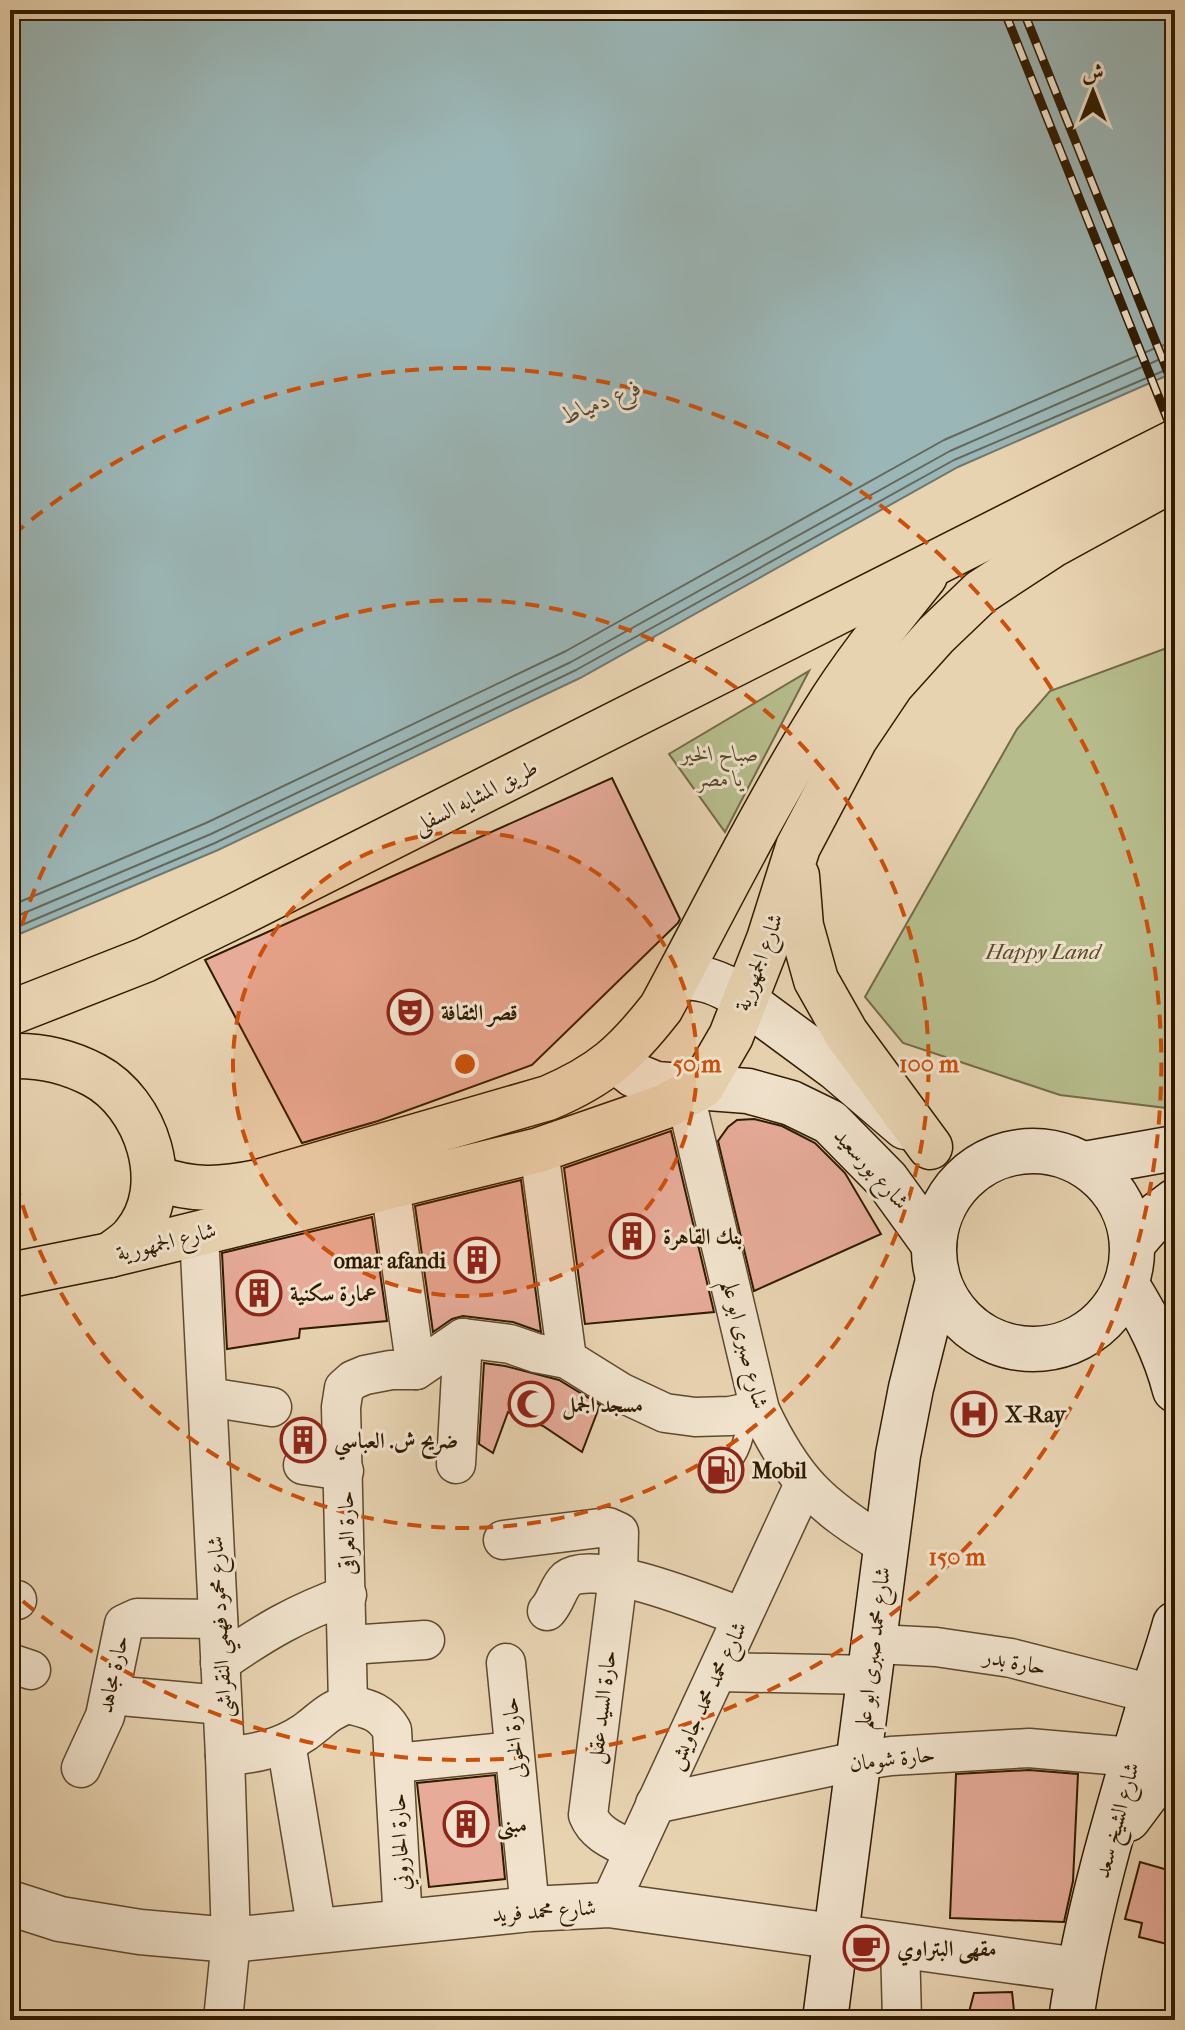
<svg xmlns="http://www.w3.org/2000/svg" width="1185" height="2030" font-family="'IM FELL French Canon',Amiri,serif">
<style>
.green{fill:#b6bc8c;stroke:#736c46;stroke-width:2}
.water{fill:#9bb6b6;stroke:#70786d;stroke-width:2}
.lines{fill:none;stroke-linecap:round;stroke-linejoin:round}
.shore{stroke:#66685b;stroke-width:2}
.building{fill:#e6ab99;stroke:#301b00;stroke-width:2}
.service-casing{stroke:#5e492c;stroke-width:21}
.minor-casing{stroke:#5e492c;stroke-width:41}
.tertiary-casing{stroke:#5e492c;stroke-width:47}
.secondary-casing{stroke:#301b00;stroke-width:47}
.primary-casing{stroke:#301b00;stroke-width:47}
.service{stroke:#f0e2cc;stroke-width:18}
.minor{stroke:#f0e2cc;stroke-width:38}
.tertiary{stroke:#f0e2cc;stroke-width:44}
.secondary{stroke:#f0e2cc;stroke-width:44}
.primary{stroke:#e8d3b1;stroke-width:44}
.rail-casing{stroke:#301b00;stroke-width:9}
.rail{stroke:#f0e2cc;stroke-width:6;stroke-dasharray:18;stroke-linecap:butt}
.ring{fill:none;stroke:#cc500a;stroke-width:4;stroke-dasharray:14 10}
.labels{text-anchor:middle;stroke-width:6;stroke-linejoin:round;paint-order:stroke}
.park-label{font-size:22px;font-style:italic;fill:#584b2a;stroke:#f0e2cc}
.street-label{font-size:22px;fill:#301b00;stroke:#f0e2cc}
.poi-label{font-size:22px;font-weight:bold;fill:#301b00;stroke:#f0e2cc;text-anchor:start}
.water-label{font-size:24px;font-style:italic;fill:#504a37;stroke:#f0e2cc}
.centre{fill:#cc500a;stroke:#f0e2cc;stroke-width:4}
.ring-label{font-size:24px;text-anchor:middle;font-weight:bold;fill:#cc500a;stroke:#f0e2cc;stroke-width:6;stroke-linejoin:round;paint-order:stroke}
</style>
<rect width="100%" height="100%" fill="#e8d3b1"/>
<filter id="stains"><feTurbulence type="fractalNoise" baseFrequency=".0025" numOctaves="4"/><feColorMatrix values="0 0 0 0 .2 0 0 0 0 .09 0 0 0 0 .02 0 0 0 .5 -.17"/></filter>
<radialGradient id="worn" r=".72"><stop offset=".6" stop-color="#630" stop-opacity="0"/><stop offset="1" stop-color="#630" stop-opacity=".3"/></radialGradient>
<g class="green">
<path d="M1175 645V1109L1060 1095 903 1043 865 997 1017 729 1050 691Z"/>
<path d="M809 671 725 832 669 754Z"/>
</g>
<path class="water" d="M1175 10V372L958 467 580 678 218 850 10 938V11Z"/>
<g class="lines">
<g class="shore">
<path d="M10 906 206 823 566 651 944 440 1160 346 1175 343"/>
<path d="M10 919 211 834 571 662 950 451 1165 357 1175 356"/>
<path d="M10 930 215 843 576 670 954 460 1175 366"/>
</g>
</g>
<g class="building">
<path d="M612 778 680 919 678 923 532 1065 378 1121 302 1143 205 960Z"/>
<path d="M754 1119 782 1126 815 1143 845 1173 881 1234 754 1291 718 1141 728 1127 737 1120Z"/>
<path d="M671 1131 714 1312 585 1324 564 1168Z"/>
<path d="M521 1180 541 1332 513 1322 463 1316 452 1319 433 1332 415 1206Z"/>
<path d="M372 1217 387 1321 300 1329 299 1338 227 1349 222 1253Z"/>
<path d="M484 1363 505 1366 559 1380 600 1405 582 1452 543 1426 508 1412 493 1453 479 1444Z"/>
<path d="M288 1428 320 1433V1445L296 1444 285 1453 283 1447Z"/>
<path d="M1029 1770 1078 1774 1073 1881 1064 1922 950 1918 956 1774Z"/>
<path d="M495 1775 505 1879 429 1887 417 1783Z"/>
<path d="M1140 1862 1175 1872V1946L1139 1937 1142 1923 1125 1919Z"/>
<path d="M1012 1992 1015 2020H967L974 1993Z"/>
</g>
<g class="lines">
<g class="service-casing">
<path id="service" d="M714 1483C738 1459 744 1446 748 1413"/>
</g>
<g class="minor-casing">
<g id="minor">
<path d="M685 1095 760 1410C793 1480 819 1505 885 1545"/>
<path d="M539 1150 567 1359"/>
<path d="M390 1186 416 1370"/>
<path d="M199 1233 225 1756 231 1940 223 2020"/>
<path d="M208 1397 272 1407"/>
<path d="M456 1464 463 1338"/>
<path d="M303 1465 344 1471"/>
<path d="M503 1540 608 1527 619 1532 618 1577 588 1815C596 1835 615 1841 634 1851"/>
<path d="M10 1600H17"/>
<path d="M547 1611C556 1602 558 1587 567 1579 594 1557 711 1606 742 1617"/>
<path d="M876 1644 936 1647 1011 1658 1152 1694"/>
<path d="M349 1645 425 1640"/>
<path d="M10 1663 31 1670"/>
<path d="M220 1663C264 1632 297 1613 347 1595"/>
<path d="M506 1663 530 1909"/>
<path d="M718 1672 871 1675"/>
<path d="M110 1695 222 1705"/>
<path d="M348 1704 341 1407 344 1388 353 1380 365 1375 391 1370H416L463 1338 510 1344 536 1353 567 1359 620 1392 665 1413 695 1417 730 1416 760 1410"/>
<path d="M348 1704C368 1709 381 1711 392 1730L403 1922"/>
<path d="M286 1743 317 1931"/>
<path d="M225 1756C254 1754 280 1749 305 1732 323 1719 326 1712 348 1704"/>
<path d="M396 1763 514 1751"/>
<path d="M81 1768 105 1716 124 1624 137 1618 218 1619"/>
<path d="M655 1804 857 1761 891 1756 1029 1748 1133 1757"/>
<path d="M609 1905 804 1484"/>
<path d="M900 1944 902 2020"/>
</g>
</g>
<g class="tertiary-casing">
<path id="tertiary" d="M10 1903 60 1919 140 1932 231 1940 530 1909 609 1905 1078 1970"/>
</g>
<g class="secondary-casing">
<g id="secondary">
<path d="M678 977C698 977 712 980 730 990L836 1068 905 1127"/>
<path d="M615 1060 634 1075 656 1084 748 1091 791 1103 830 1122 887 1180 934 1245"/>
<circle cx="1033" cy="1250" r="99"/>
<path d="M1085 1164 1175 1148"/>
<path d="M1133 1243 1159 1213 1175 1201"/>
<path d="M1127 1285C1148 1319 1165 1351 1175 1390"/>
<path d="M1128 1819 1149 1791 1175 1749"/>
<path d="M825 2020 898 1455 911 1388 938 1280"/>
<path d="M1071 2020C1086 1915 1117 1813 1147 1712 1156 1682 1167 1654 1175 1624"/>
</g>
</g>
<g class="primary-casing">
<g id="primary">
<path d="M797 876 801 926 816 980 846 1033 930 1147"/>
<path d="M10 1013 145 960 239 914 1175 442"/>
<path d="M10 1056C39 1055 68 1061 94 1075 147 1103 175 1187 134 1235 128 1243 118 1249 110 1255"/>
<path d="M155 1178C193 1191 219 1190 258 1182L548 1098C602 1075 625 1054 661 1008 714 910 764 808 823 714 853 665 889 621 925 576"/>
<path d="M10 1275 110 1255 539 1150 666 1106 702 1086 731 1036 769 939 798 847 855 739 892 684 936 635 981 592 1051 546 1175 478"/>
</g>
</g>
<use href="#service" class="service"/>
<use href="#minor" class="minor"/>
<use href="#tertiary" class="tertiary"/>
<use href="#secondary" class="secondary"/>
<use href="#primary" class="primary"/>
<g class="rail-casing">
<g id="rail">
<path d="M1004 10 1175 438"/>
<path d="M1023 10 1175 390"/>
</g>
</g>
<use href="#rail" class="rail"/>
</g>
<circle cx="465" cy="1064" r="232" fill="#cc500a" fill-opacity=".12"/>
<g class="ring">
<circle cx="465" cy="1064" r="232"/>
<path d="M10 971A464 464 0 1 1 10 1157"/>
<path d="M13 535A696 696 0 1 1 13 1593"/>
</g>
<defs>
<g id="theatre-ring" transform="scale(2.3)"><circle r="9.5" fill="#f0e2cc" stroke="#8f2418" stroke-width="1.5"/><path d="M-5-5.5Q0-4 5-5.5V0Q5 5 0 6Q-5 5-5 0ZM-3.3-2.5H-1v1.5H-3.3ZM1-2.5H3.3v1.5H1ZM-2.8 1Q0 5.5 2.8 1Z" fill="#8f2418"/></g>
<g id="building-ring" transform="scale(2.3)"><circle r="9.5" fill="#f0e2cc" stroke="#8f2418" stroke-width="1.5"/><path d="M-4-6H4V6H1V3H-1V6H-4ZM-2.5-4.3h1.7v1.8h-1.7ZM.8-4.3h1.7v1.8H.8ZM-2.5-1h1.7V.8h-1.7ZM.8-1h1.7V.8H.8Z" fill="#8f2418"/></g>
<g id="mosque-ring" transform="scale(2.3)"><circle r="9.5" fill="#f0e2cc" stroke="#8f2418" stroke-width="1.5"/><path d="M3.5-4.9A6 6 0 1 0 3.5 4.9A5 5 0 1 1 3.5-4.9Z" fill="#8f2418"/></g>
<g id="hospital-ring" transform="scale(2.3)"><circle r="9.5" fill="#f0e2cc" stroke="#8f2418" stroke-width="1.5"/><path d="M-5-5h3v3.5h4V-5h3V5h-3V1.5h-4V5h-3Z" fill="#8f2418"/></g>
<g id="fuel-ring" transform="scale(2.3)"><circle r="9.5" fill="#f0e2cc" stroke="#8f2418" stroke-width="1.5"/><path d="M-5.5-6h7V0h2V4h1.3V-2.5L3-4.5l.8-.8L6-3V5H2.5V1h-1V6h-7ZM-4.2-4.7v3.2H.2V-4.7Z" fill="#8f2418"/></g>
<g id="cafe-ring" transform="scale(2.3)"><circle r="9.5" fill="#f0e2cc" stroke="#8f2418" stroke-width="1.5"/><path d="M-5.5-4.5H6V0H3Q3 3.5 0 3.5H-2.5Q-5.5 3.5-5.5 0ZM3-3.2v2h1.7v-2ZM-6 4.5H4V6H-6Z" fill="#8f2418"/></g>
</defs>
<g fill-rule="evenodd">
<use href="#theatre-ring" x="410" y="1012"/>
<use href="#building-ring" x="632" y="1236"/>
<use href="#building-ring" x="477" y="1260"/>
<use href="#building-ring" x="259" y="1293"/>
<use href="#mosque-ring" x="531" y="1404"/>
<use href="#hospital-ring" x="974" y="1414"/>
<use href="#building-ring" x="303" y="1440"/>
<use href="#fuel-ring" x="721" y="1470"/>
<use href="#building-ring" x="466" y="1824"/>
<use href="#cafe-ring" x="866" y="1948"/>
</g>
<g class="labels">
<g class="park-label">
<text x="720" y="761">صباح الخير<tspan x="720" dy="25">يا مصر</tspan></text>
<text x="1043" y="959">Happy Land</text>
</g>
<g class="street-label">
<text transform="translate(475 796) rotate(-27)" y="8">طريق المشايه السفلى</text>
<text transform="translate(758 962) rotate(-70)" y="8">شارع الجمهورية</text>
<text transform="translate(872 1168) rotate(48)" y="8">شارع بورسعيد</text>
<text transform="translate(166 1241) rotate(-14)" y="8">شارع الجمهورية</text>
<text transform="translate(746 1344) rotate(76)" y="8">شارع صبرى ابو علم</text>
<text transform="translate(346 1533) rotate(-92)" y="8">حارة العراقى</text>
<text transform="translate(219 1627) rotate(-93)" y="8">شارع محمود فهمي النقراشى</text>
<text transform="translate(872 1648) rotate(-83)" y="8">شارع محمد صبرى ابو علم</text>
<text transform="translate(1015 1661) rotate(11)" y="8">حارة بدر</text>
<text transform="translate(112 1674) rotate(-78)" y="8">حارة مجاهد</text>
<text transform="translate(706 1695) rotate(-65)" y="8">شارع محمد محمد جاويش</text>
<text transform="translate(601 1707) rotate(-83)" y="8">حارة السيد عقل</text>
<text transform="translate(513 1738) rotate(-96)" y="8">حارة الخولى</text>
<text transform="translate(892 1758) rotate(-7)" y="8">حارة شومان</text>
<text transform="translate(1116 1820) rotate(-75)" y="8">شارع الشيخ سعد</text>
<text transform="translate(399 1842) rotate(-93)" y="8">حارة الحاروني</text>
<text transform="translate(544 1910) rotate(-4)" y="8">شارع محمد فريد</text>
</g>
<g class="poi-label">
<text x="441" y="1020">قصر الثقافة</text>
<text x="663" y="1244">بنك القاهرة</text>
<text x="446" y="1268" text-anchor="end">omar afandi</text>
<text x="290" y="1301">عمارة سكنية</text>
<text x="562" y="1412">مسجد الجمل</text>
<text x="1005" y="1422">X-Ray</text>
<text x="334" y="1448">ضريح ش. العباسي</text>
<text x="752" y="1478">Mobil</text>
<text x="497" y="1832">مبنى</text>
<text x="897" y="1956">مقهى البتراوي</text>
</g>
<g class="water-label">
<text transform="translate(601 401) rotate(-22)" y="8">فرع دمياط</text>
</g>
</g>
<circle cx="465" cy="1064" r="12" class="centre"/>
<g class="ring-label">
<text x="697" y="1072">50 m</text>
<text x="929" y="1072">100 m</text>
<text x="957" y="1565">150 m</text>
</g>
<rect width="1185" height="2030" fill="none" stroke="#e8d3b1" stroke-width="40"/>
<rect x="12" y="12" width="1161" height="2006" fill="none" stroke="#301b00" stroke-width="4"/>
<rect x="20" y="20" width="1145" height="1990" fill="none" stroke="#301b00" stroke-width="2"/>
<g transform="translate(1093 92)" stroke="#f0e2cc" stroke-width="6" paint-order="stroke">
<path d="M0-6L14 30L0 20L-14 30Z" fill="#301b00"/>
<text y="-12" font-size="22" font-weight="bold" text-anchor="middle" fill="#301b00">ش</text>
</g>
<rect width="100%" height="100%" filter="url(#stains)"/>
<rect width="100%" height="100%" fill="url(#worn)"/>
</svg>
